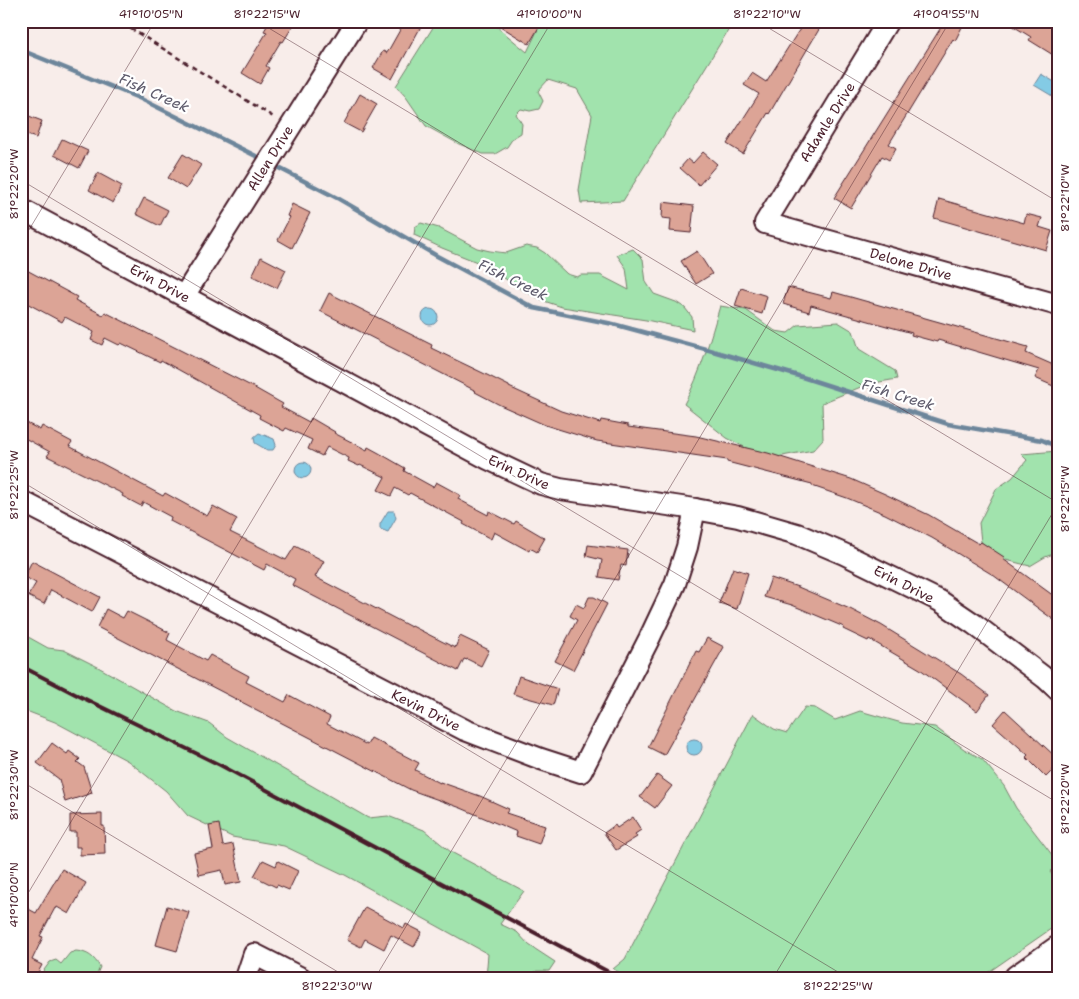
<svg xmlns="http://www.w3.org/2000/svg" width="1079" height="999" font-family="'Shantell Sans',sans-serif">
<style>
.green{fill:#a1e3ad;stroke:#76816c}
.water{fill:#84cbe5;stroke:#6d869b}
.lines{fill:none;stroke-linecap:round;stroke-linejoin:round}
.stream{stroke:#6d869b;stroke-width:4.5}
.building{fill:#dca496;stroke:#4a1f2b}
.minor-casing{stroke:#4a1f2b;stroke-width:24}
.major-casing{stroke:#4a1f2b;stroke-width:29}
.path{stroke:#4a1f2b;stroke-width:2.5;stroke-dasharray:5 4;stroke-linecap:butt}
.minor{stroke:#fff;stroke-width:20}
.major{stroke:#fff;stroke-width:25}
.rail{stroke:#4a1f2b;stroke-width:4}
.ticks{fill:none;stroke:#4a1f2b;stroke-width:1;stroke-opacity:0.45}
.labels{text-anchor:middle;stroke-width:4.5;stroke-linejoin:round;paint-order:stroke}
.street-label{font-size:14px;fill:#4a1f2b;stroke:#fff}
.water-label{font-size:15px;font-style:italic;fill:#5e5b6c;stroke:#fff}
.neatline{fill:none;stroke:#4a1f2b;stroke-width:2}
.ticks-label{font-size:12px;text-anchor:middle;fill:#4a1f2b}
</style>
<rect width="100%" height="100%" fill="#f8edea"/>
<filter id="ink" filterUnits="userSpaceOnUse"><feTurbulence type="fractalNoise" baseFrequency=".02" numOctaves="2"/><feDisplacementMap in="SourceGraphic" scale="10" xChannelSelector="R" yChannelSelector="G"/><feConvolveMatrix kernelMatrix="1 2 1 2 8 2 1 2 1" color-interpolation-filters="sRGB"/></filter>
<g filter="url(#ink)">
<g class="green">
<path d="M437 21H490L527 52 542 21H734L623 201 581 203 579 190 592 115 577 89 548 80 538 91 543 101 539 109 530 111 521 109 516 114 522 124 521 133 513 138 507 147 495 154H483L459 144 426 126 406 97 396 86Z"/>
<path d="M421 223 439 228 477 248 490 251 506 253 526 246 537 248 545 253 567 274 577 277 581 275H600L629 290 626 268 617 255 633 249 643 259 646 282 654 294 676 302 685 308 692 317 693 330 646 320 562 307 547 302 526 292 482 264 442 248 414 235 415 227Z"/>
<path d="M720 306 746 310 775 331 788 333 798 325 838 322 853 331 859 349 895 371 897 379 868 384 822 403 823 439 813 450 767 459 727 438 684 404C701 373 710 339 720 306Z"/>
<path d="M1058 451V550L1056 553 1045 557 1030 566 1006 560 981 542 979 523 996 489 1012 478 1027 460 1021 454Z"/>
<path d="M21 633 48 648 64 650 98 667 176 711 209 723 227 737 368 818 388 816 424 830 451 852 524 891 500 924 517 932 529 945 555 962 549 971H536L529 978H486L488 954 345 875 284 846 232 837 188 816 166 791 128 761 55 722 21 709Z"/>
<path d="M805 707 815 708 835 720 860 711 902 723 935 727 964 749 982 759 1004 786 1016 808 1053 856 1057 866 1050 872 1058 882V924L980 978H630L613 969 625 959 753 714 774 729 787 733Z"/>
<path d="M76 951C88 952 94 957 100 967L97 974 82 978H38L50 962 56 960 61 964 70 953Z"/>
</g>
<g class="water">
<path d="M1041 74 1058 84V91L1054 97 1034 85Z"/>
<circle cx="430" cy="317" r="8"/>
<path d="M259 433 274 439 276 445 273 450H267L255 443 254 437Z"/>
<circle cx="303" cy="470" r="8"/>
<path d="M388 511H394L396 518 388 532 380 529V524Z"/>
<circle cx="694" cy="747" r="8"/>
</g>
<g class="lines">
<g class="stream">
<path d="M21 50 141 99 264 160"/>
<path d="M273 165 339 199 437 256 534 308 613 324 709 350 802 377 948 424 1042 440 1058 447"/>
</g>
</g>
<g class="building">
<path d="M270 21H296L283 42 281 41 266 66 269 68 260 84 242 73 267 32 264 31Z"/>
<path d="M405 21H424L392 79 373 68 383 51 387 53Z"/>
<path d="M492 21H531L539 27 529 44Z"/>
<path d="M805 21H824L769 114 768 113 743 154 727 144 759 94 744 85 752 73 766 82Z"/>
<path d="M945 21H965L955 41 953 39 889 144 896 148 889 160 882 156 851 208 834 198Z"/>
<path d="M1005 21H1042L1058 31V58L1029 40 1031 37Z"/>
<path d="M360 94 377 104 361 132 344 123Z"/>
<path d="M21 113 42 121 36 138 21 133Z"/>
<path d="M62 139 88 151 79 168 54 155Z"/>
<path d="M703 152 717 164 699 185 680 168 688 159 693 163Z"/>
<path d="M183 154 201 165 186 189 168 178Z"/>
<path d="M98 173 122 186 113 203 89 190Z"/>
<path d="M144 198 168 210 160 226 136 214Z"/>
<path d="M939 199 1024 223 1026 214 1042 218 1039 227 1052 231 1046 250 934 218Z"/>
<path d="M663 202 694 206 691 233 670 231 671 219 662 218Z"/>
<path d="M292 204 310 213 292 248 278 240 290 217 287 216Z"/>
<path d="M697 251 712 274 696 284 681 261Z"/>
<path d="M261 257 286 270 277 288 252 276Z"/>
<path d="M21 267 77 297 75 300 103 315 105 312 253 387 283 404 281 407 309 422 311 418 335 432 334 433 367 450 368 447 379 453 405 468 404 471 433 487 436 482 460 495 458 499 488 515 489 511 514 524 516 521 545 538 537 552 530 548 529 551 494 532 491 539 463 524 464 522 410 493 408 495 395 488 391 496 378 490 385 477 360 465 359 466 348 461 349 458 327 447 322 456 308 449 312 440 286 428 284 431 259 418 260 415 161 360 160 362 121 343 119 345 105 338 102 345 91 340 94 332 65 317 62 322 21 300Z"/>
<path d="M788 287 831 298 833 292 1028 347 1026 353 1058 367V388L1035 378 1039 370 938 340 937 342 911 335 912 333 811 305 809 312 783 304Z"/>
<path d="M741 288 767 296 762 314 735 306Z"/>
<path d="M329 293 432 345 431 348 485 374 509 386V387L561 411 600 423 601 420 628 425V427L696 436 768 453 851 479 885 494 929 515 979 544 981 542 1004 557 1003 559 1058 599V623L993 575 932 538 885 514 847 498 812 486V484L727 462V460L597 441 545 425 500 405 475 392 476 391 320 311Z"/>
<path d="M21 420 40 430 42 426 72 442 69 446 163 496 165 493 207 516 213 506 237 519 230 532 286 560 295 546 324 561 315 577 411 627 412 626 455 648 460 636 489 650 481 666 467 659V660L464 659 458 671 292 585 295 579 267 564 264 570 170 521 171 517 143 502 141 506 122 496 123 494 47 456 50 452 21 436Z"/>
<path d="M588 545 628 550 626 566 621 565 618 580 599 577 602 560 586 556Z"/>
<path d="M32 561 100 597 92 612 51 590 44 604 28 596 36 583 24 577Z"/>
<path d="M733 568 748 573 737 609 719 603Z"/>
<path d="M771 578 798 587 850 609 881 625 961 674 989 695 977 711 920 669 869 639 868 641 843 629 844 627 792 605 764 597Z"/>
<path d="M589 597H594L607 604 573 670 555 661 577 620 570 616 576 604 584 608Z"/>
<path d="M106 609 123 618 127 611 153 624 170 633 167 640 206 661 210 655 249 676 246 682 285 702 289 695 330 717 327 724 367 745 371 738 419 763 415 770 440 783V782L480 796 509 809 506 813 545 826 539 844 516 836 517 832 461 808 411 790 97 627Z"/>
<path d="M707 638 724 647 664 755 648 747 696 651 699 652Z"/>
<path d="M519 676 558 689 553 705 513 694Z"/>
<path d="M1005 710 1058 759V765L1046 777 1026 757 1028 755 993 724Z"/>
<path d="M52 743 67 754 69 751 80 759 77 762 84 767 92 793 65 802 59 779 37 763Z"/>
<path d="M657 775 672 786 655 808 640 797Z"/>
<path d="M102 814V826H104L105 854 80 855V847H76V832H70V815Z"/>
<path d="M633 817 641 830 635 834 637 837 616 850 604 833 615 825 617 828Z"/>
<path d="M219 824 223 846 233 844 241 882 225 885 222 870 199 875 194 853 213 849 209 826Z"/>
<path d="M263 860 276 866 278 861 298 871 289 890 277 885 276 887 254 876Z"/>
<path d="M62 869 86 883 69 914 57 907 56 909 55 908 40 936 43 937 32 960 42 965 35 978H21V905L36 913Z"/>
<path d="M167 906 189 912 177 951 156 945Z"/>
<path d="M365 907 404 928 406 924 422 932 414 947 391 935 384 949 365 939 361 947 347 940Z"/>
</g>
<g class="lines">
<g class="minor-casing">
<g id="minor">
<path d="M888 21 765 223 1058 305"/>
<path d="M21 209 488 459 541 484 560 489 695 509 738 517 797 534 844 554 940 601 974 624 1045 678 1058 690"/>
<path d="M184 296 357 21"/>
<path d="M21 501 465 730 541 759 581 772 649 639 675 584 687 547 695 509"/>
<path d="M246 978 254 954 301 978"/>
</g>
</g>
<g class="major-casing">
<path id="major" d="M1017 978 1058 949"/>
</g>
<path class="path" d="M114 21 133 30 275 118"/>
<use href="#minor" class="minor"/>
<use href="#major" class="major"/>
<path class="rail" d="M21 666 75 694 220 765 620 978"/>
</g>
</g>
<path class="ticks" d="M257 21 1058 503M757 21 1058 202M21 180 1058 803M21 243 155 21M21 481 848 978M21 781 348 978M21 905 552 21M375 978 950 21M773 978 1058 504"/>
<g class="labels">
<g class="street-label">
<text transform="translate(827 122) rotate(-58)" y="5">Adamle Drive</text>
<text transform="translate(270 158) rotate(-58)" y="5">Allen Drive</text>
<text transform="translate(911 264) rotate(16)" y="5">Delone Drive</text>
<text transform="translate(160 283) rotate(28)" y="5">Erin Drive</text>
<text transform="translate(519 472) rotate(24)" y="5">Erin Drive</text>
<text transform="translate(904 584) rotate(27)" y="5">Erin Drive</text>
<text transform="translate(426 710) rotate(27)" y="5">Kevin Drive</text>
</g>
<g class="water-label">
<text transform="translate(154 93) rotate(24)" y="5">Fish Creek</text>
<text transform="translate(513 280) rotate(26)" y="5">Fish Creek</text>
<text transform="translate(898 395) rotate(17)" y="5">Fish Creek</text>
</g>
</g>
<rect width="1079" height="999" fill="none" stroke="#fff" stroke-width="55"/>
<rect x="28" y="28" width="1024" height="944" class="neatline"/>
<g class="ticks-label">
<text x="151" y="18">41°10'05"N</text>
<text x="267" y="18">81°22'15"W</text>
<text x="549" y="18">41°10'00"N</text>
<text x="767" y="18">81°22'10"W</text>
<text x="946" y="18">41°09'55"N</text>
<text transform="translate(14 184) rotate(-90)" y="4">81°22'20"W</text>
<text transform="translate(1065 198) rotate(-90)" y="4">81°22'10"W</text>
<text transform="translate(14 485) rotate(-90)" y="4">81°22'25"W</text>
<text transform="translate(1065 499) rotate(-90)" y="4">81°22'15"W</text>
<text transform="translate(14 785) rotate(-90)" y="4">81°22'30"W</text>
<text transform="translate(1065 799) rotate(-90)" y="4">81°22'20"W</text>
<text transform="translate(14 895) rotate(-90)" y="4">41°10'00"N</text>
<text x="337" y="990">81°22'30"W</text>
<text x="838" y="990">81°22'25"W</text>
</g>
</svg>
